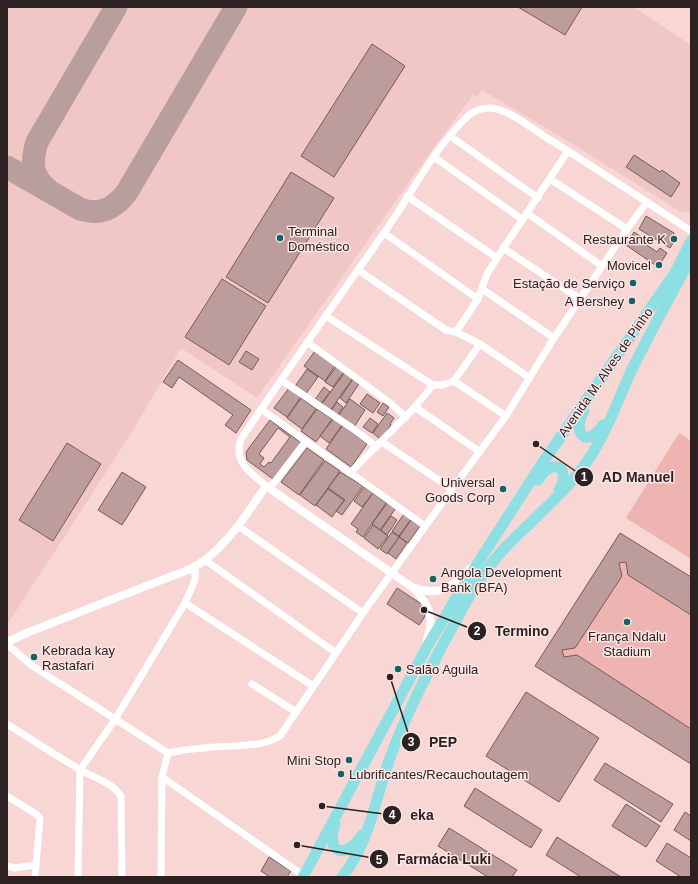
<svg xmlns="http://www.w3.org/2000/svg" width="698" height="884" font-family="Helvetica,sans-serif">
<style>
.built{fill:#f1c7c5}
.green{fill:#eeb4b2}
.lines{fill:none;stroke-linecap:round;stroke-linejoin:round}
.taxiway{stroke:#b89e9c;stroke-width:23}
.building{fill:#bd9d9b;stroke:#775b59;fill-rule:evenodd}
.minor{stroke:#fff;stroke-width:7}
.tertiary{stroke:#fff;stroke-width:8}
.primary{stroke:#8ddfe3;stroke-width:11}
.poi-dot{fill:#126266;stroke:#fbe6e5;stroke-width:1.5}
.labels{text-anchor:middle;stroke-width:3;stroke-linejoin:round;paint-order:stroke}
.poi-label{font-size:13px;fill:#2d2121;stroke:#fbe6e5;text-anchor:end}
.street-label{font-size:13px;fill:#2d2121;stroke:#fbe6e5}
.leader{fill:none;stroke:#2d2121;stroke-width:1.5}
.callout-dot{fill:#2d2121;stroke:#fbe6e5;stroke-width:1.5}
.mark-label{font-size:12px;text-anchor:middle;font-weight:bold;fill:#fff}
.callout-label{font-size:14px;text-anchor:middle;font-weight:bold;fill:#2d2121;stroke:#fbe6e5;stroke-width:3;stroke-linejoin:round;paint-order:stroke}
</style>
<rect width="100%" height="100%" fill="#f7d6d4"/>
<path class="built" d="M7 7H634L691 45V211L689 213 681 212 571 143 482 90 477 97 473 95 421 165 257 398 181 348 132 432 7 625Z"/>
<g class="green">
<path d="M679 433 691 441V559L626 518Z"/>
<path d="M620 533 691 577V764L535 666Z"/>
</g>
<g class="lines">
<g class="taxiway">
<path d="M7 167 80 209C100 216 114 209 127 192L236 7"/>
<path d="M48 190C31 176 31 162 37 142L116 7"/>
</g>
</g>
<g class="building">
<path d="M518 7H582L565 35Z"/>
<path d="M372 44 405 66 334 177 301 156Z"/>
<path d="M634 155 660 172 662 170 680 183 671 197 626 167Z"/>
<path d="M291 172 334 198 268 303 226 277Z"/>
<path d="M646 216 674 233 675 240 670 248 639 229Z"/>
<path d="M634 232 646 240 644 243 657 252 660 248 667 253 658 267 626 245Z"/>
<path d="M222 279 266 306 229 365 185 337Z"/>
<path d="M246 351 259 359 252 370 239 362Z"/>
<path d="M315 351 335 366 325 381 304 366Z"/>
<path d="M178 360 251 410 236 433 225 425 233 415 179 377 172 388 163 382Z"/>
<path d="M336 367 344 372 333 387 325 382Z"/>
<path d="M307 369 318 377 305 395 294 388Z"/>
<path d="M345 372 353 378 330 411 321 405Z"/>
<path d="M353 379 359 384 346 403 340 398Z"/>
<path d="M324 387 330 392 320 405 314 401Z"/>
<path d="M289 388 301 397 287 417 274 408Z"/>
<path d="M367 394 380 403 373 413 360 404Z"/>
<path d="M301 398 316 409 302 429 287 418Z"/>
<path d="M350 399 365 410 354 427 338 416Z"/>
<path d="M337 402 343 407 337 416 330 412Z"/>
<path d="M383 403 389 407 383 416 377 412Z"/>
<path d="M317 409 332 419 316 442 301 431Z"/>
<path d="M387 413 394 418 390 424 391 425 381 440 373 433Z"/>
<path d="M334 418 343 424 329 443 320 436Z"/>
<path d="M370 418 378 424 372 433 363 427Z"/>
<path d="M270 420 301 443 273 479 247 460 246 452ZM278 428 290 437 271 463 269 462 264 467 260 464 264 458 259 454Z"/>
<path d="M343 425 367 444 351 467 326 449Z"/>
<path d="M67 443 101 464 53 541 19 520Z"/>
<path d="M307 448 324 460 299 495 281 482Z"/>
<path d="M325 461 340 471 315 506 300 495Z"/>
<path d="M122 472 146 487 122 525 98 510Z"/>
<path d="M340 472 363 486 342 515 336 511 345 500 328 488Z"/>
<path d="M364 487 373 493 362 507 354 501Z"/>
<path d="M328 489 344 500 332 517 316 505Z"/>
<path d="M373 493 386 503 363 537 356 532 358 529 351 524Z"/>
<path d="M388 502 396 508 380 530 372 524Z"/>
<path d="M404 514 411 519 399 536 392 531Z"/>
<path d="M391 516 397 520 387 535 381 530Z"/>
<path d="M411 520 420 526 408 543 399 537Z"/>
<path d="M373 525 388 536 378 549 364 538Z"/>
<path d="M392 532 399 537 387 554 380 549Z"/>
<path d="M620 533 691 577V615L628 575 626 562 619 563 622 576 575 648 562 650 564 657 577 655 691 729V764L535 666Z"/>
<path d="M399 537 407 543 396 559 388 553Z"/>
<path d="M397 588 423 605 426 610 424 618 419 625 387 604Z"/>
<path d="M526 692 599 738 559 802 486 756Z"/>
<path d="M605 763 673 804 661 822 594 780Z"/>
<path d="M475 788 542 830 531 848 464 806Z"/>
<path d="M626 804 660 826 646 847 612 826Z"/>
<path d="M685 812 691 816V841L674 830Z"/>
<path d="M449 828 517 870 512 877H488L438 846Z"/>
<path d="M557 837 621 877H581L546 855Z"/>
<path d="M667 843 691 858V877H681L656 861Z"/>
<path d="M269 857 291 871 287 877H270L261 871Z"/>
</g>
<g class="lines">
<g class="minor">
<path d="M450 136 538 198"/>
<path d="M434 157 523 220"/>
<path d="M550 179 627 229"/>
<path d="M407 196 497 258"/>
<path d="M527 213 602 266"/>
<path d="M384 233 478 299"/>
<path d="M503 248 580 299"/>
<path d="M358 270 446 330 456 332 480 344 530 378"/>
<path d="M482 289 554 338"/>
<path d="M326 316 433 385"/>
<path d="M456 332 478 299 487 274 497 258 568 151"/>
<path d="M307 342 389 402 406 417"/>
<path d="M281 380 352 428 377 447"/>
<path d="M454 381 506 416"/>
<path d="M415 407 480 452"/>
<path d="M261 409 425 526"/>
<path d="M382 442 452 489"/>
<path d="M350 473 415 407 433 385H442L454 381 480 344"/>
<path d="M266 486C250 472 233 462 241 439 288 369 336 301 384 233 412 194 433 149 468 116 473 111 482 108 490 108 509 109 531 128 547 138 596 168 643 200 691 231"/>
<path d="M270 488 306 441"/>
<path d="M238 526 363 613"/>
<path d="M205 560 336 653"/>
<path d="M185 603 313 686"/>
<path d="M7 644 31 665 168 753C183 750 198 748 214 747 236 745 260 748 280 736L363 613 452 489 506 416 554 338 627 229 647 202"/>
<path d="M252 684 296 712"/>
<path d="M7 724C31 739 55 755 79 769 92 777 112 782 121 796L122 877"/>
<path d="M162 777 304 876"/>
<path d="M7 796 36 814 40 818 35 877"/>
<path d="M7 866 15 868 35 865"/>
<path d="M78 877 80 770 116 718 185 603 195 580V566"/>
<path d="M161 877 162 777 168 753"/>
</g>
<g class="tertiary">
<path d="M415 588C440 597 453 586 471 568"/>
<path d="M7 642 29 632 172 576C184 572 196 567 205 560 231 540 248 512 266 486L412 587C429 604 435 616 427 640"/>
</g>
<g class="primary">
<path d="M584 411C571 434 587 449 603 425"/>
<path d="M538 480C541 476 544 470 550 468 565 462 566 480 559 490"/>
<path d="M335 824C325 854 346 860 362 835"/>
<path d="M303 877 428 645 467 580 541 465 675 273 691 241"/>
<path d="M342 877C370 843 375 798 390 758 408 708 434 661 459 615 471 592 486 568 504 549 531 520 565 494 588 460 607 432 618 400 632 369 651 331 671 295 691 258"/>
</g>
</g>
<g class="poi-dot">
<circle cx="280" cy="238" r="4"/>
<circle cx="674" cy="239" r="4"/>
<circle cx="659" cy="265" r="4"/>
<circle cx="633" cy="283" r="4"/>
<circle cx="632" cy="301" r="4"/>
<circle cx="503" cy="489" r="4"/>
<circle cx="433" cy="579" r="4"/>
<circle cx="627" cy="622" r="4"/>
<circle cx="34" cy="657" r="4"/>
<circle cx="398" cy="669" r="4"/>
<circle cx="349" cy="760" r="4"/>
<circle cx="341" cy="774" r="4"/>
</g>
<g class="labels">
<g class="poi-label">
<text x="288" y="236" text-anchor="start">Terminal<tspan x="288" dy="15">Doméstico</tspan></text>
<text x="666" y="244">Restaurante K</text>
<text x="651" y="270">Movicel</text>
<text x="625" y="288">Estação de Serviço</text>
<text x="624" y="306">A Bershey</text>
<text x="495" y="487">Universal<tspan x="495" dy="15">Goods Corp</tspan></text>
<text x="441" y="577" text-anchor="start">Angola Development<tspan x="441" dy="15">Bank (BFA)</tspan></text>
<text x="627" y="641" text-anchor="middle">França Ndalu<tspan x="627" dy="15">Stadium</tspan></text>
<text x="42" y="655" text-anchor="start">Kebrada kay<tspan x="42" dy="15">Rastafari</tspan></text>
<text x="406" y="674" text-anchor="start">Salão Aguila</text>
<text x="341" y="765">Mini Stop</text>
<text x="349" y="779" text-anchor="start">Lubrificantes/Recauchoutagem</text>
</g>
<g class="street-label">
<text transform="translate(605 372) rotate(-55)" y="5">Avenida M. Alves de Pinho</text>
</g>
</g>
<path class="leader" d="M536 444L584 477M424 610L477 631M390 677L411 742M322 806L392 815M297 845L379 859"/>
<g class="callout-dot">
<circle cx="536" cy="444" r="4"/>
<circle cx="424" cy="610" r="4"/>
<circle cx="390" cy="677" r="4"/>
<circle cx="322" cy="806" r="4"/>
<circle cx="297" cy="845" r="4"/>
<circle cx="584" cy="477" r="10"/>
<circle cx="477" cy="631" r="10"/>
<circle cx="411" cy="742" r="10"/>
<circle cx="392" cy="815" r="10"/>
<circle cx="379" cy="859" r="10"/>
</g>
<g class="mark-label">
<text x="584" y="481">1</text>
<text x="477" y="635">2</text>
<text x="411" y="746">3</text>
<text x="392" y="819">4</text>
<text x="379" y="864">5</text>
</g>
<g class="callout-label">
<text x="638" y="482">AD Manuel</text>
<text x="522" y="636">Termino</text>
<text x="443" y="747">PEP</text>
<text x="422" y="820">eka</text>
<text x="444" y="864">Farmácia Luki</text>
</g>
<rect width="698" height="884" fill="none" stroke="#2d2121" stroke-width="16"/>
</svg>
